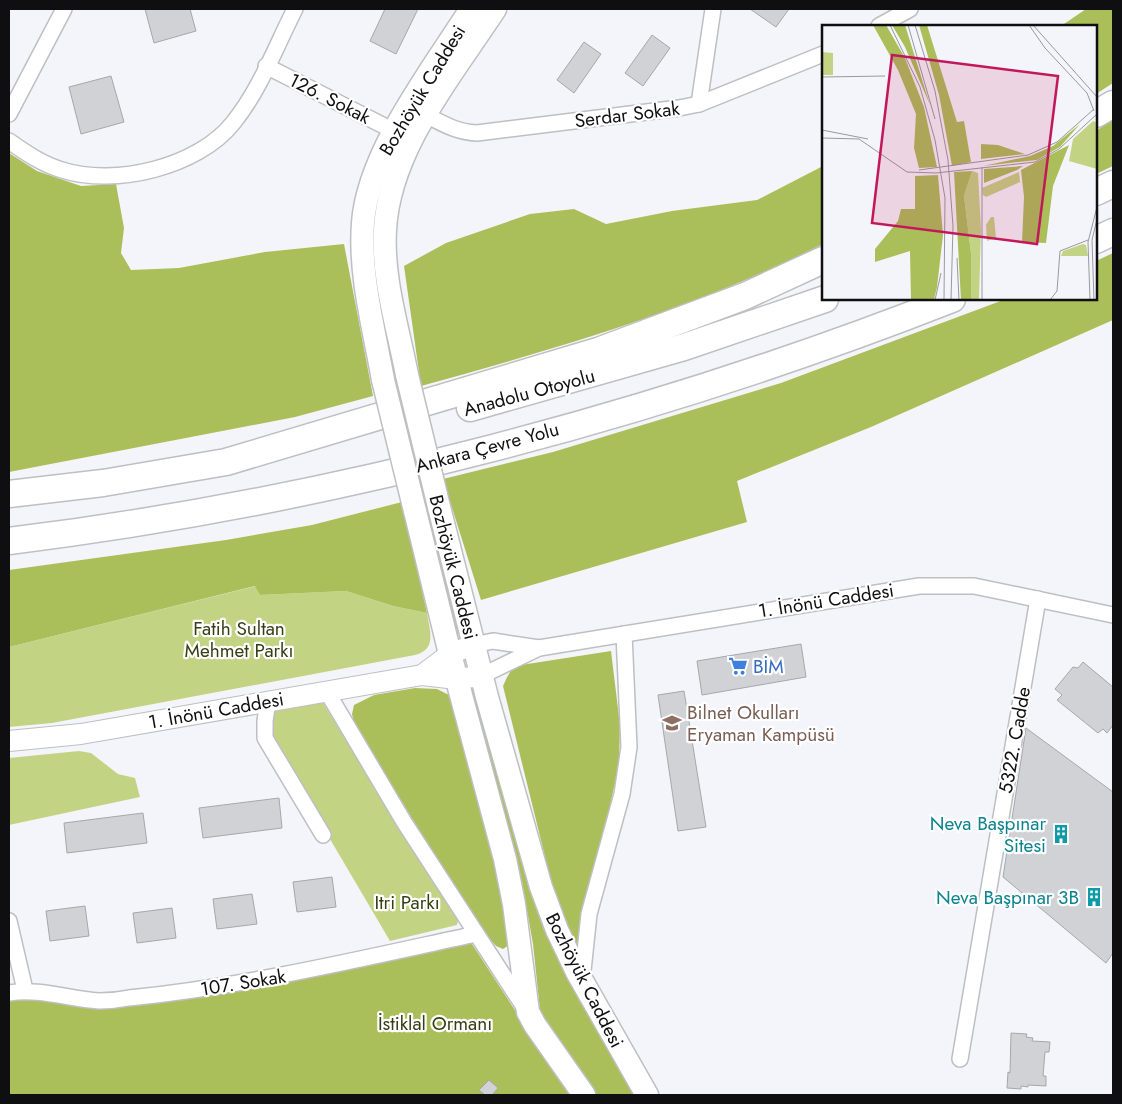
<svg xmlns="http://www.w3.org/2000/svg" width="1122" height="1104" font-family="Jost,sans-serif">
<style>
.green{fill:#c2d484}
.forest{fill:#aabf59}
.building{fill:#d1d2d6;stroke:#a6a7ab}
.lines{fill:none;stroke-linecap:round;stroke-linejoin:round}
.street-casing{stroke:#bebfc3;stroke-width:18}
.secondary-casing{stroke:#bebfc3;stroke-width:22}
.primary-casing{stroke:#bebfc3;stroke-width:25}
.highway-casing{stroke:#bebfc3;stroke-width:29}
.street{stroke:#fff;stroke-width:15}
.secondary{stroke:#fff;stroke-width:20}
.primary{stroke:#fff;stroke-width:22}
.highway{stroke:#fff;stroke-width:26}
.primary-bridge-casing{stroke:#bebfc3;stroke-width:25;stroke-linecap:butt}
.primary-bridge{stroke:#fff;stroke-width:22}
.labels{text-anchor:middle;stroke-width:4.5;stroke-linejoin:round;paint-order:stroke}
.street-label{font-size:19px;fill:#0f0f11;stroke:#fff}
.park-label{font-size:19px;fill:#363e14;stroke:#fff}
.shop-label{font-size:19px;fill:#366cbe;stroke:#fff;text-anchor:start}
.education-label{font-size:19px;fill:#785e54;stroke:#fff;text-anchor:start}
.culture-label{font-size:19px;fill:#0d838f;stroke:#fff;text-anchor:end}
.inset-road{fill:none;stroke:#98999d;stroke-width:1}
.view{fill:#c2185b;fill-opacity:0.15;stroke:#c2185b;stroke-width:2.5}
.inset-edge{fill:none;stroke:#0f0f11;stroke-width:2.5}
</style>
<rect width="100%" height="100%" fill="#f4f5fa"/>
<g class="green">
<path d="M430 503 466 633 455 635 423 504Z"/>
<path d="M256 586 260 595 346 591 393 606 427 613C430 632 437 649 415 655L52 723 9 727V647Z"/>
<path d="M320 698 458 920 457 925 390 941 267 732 275 707Z"/>
<path d="M79 751 91 753 118 774 135 778 140 797 9 825V758Z"/>
</g>
<g class="forest">
<path d="M1086 9H1113V83L1096 94V26H1061Z"/>
<path d="M1113 119V166L1096 174V131Z"/>
<path d="M9 153 37 171 81 186 116 184 124 228 121 253 131 270 179 268 265 252 344 244 373 396 295 417 9 472Z"/>
<path d="M823 166V244C696 309 558 348 421 386L404 266 446 243 530 214 574 209 606 224 672 211 757 200Z"/>
<path d="M1113 253V320L871 427 737 481 747 522 481 600 443 479 553 452 781 383 1006 299H1096V261Z"/>
<path d="M402 502 427 613 393 606 346 591 260 595 255 586 9 647V570L226 540 312 525Z"/>
<path d="M611 651 620 725 619 764 578 954 551 881 503 686C508 675 509 670 521 665Z"/>
<path d="M480 683 529 889 544 930 572 986 635 1095H592L548 1032 540 1010 533 944 522 882 483 730 469 686Z"/>
<path d="M415 688 437 689 451 696 502 869 509 945 503 949 496 946 477 925 354 723 352 714 354 705 374 695Z"/>
<path d="M470 941 570 1095H9V1000L47 996 100 1004 300 980Z"/>
</g>
<g class="building">
<path d="M145 9H190L196 31 154 43Z"/>
<path d="M385 9H418L396 54 370 41Z"/>
<path d="M750 9H789L776 27Z"/>
<path d="M652 35 670 48 643 86 625 73Z"/>
<path d="M584 42 601 54 574 93 557 80Z"/>
<path d="M111 76 124 122 81 134 69 87Z"/>
<path d="M801 644 806 677 702 695 697 661Z"/>
<path d="M1083 662 1113 687V725L1107 733 1103 729 1098 733 1057 700 1062 695 1055 689 1073 667 1078 668Z"/>
<path d="M684 691 706 827 678 831 658 695Z"/>
<path d="M1026 728 1113 792V953L1106 963 1003 877Z"/>
<path d="M279 798 282 828 203 838 199 808Z"/>
<path d="M143 813 147 843 67 853 64 823Z"/>
<path d="M332 877 336 907 297 912 293 882Z"/>
<path d="M252 894 257 924 217 929 213 899Z"/>
<path d="M85 906 89 936 50 941 46 911Z"/>
<path d="M172 908 176 938 137 943 133 913Z"/>
<path d="M1011 1033 1027 1034 1026 1037 1033 1038 1032 1041 1050 1042 1049 1052H1045L1043 1076H1046V1086L1028 1085V1087L1021 1086V1089L1007 1088 1008 1072 1010 1073Z"/>
<path d="M489 1080 498 1088 492 1095H485L479 1090Z"/>
</g>
<g class="lines">
<g class="street-casing">
<g id="street">
<path d="M879 26 910 9"/>
<path d="M266 66 394 131"/>
<path d="M699 104 713 9"/>
<path d="M9 114 64 9"/>
<path d="M426 115C443 124 457 132 477 133L679 108 699 104 823 54"/>
<path d="M9 141C26 153 42 164 62 170 115 187 198 167 233 123 260 90 276 46 295 9"/>
<path d="M473 645 493 641 539 648 481 676"/>
<path d="M539 648 919 586H974L1113 615"/>
<path d="M326 690 404 822 524 1007"/>
<path d="M268 701 265 721V738L323 835"/>
<path d="M9 921 25 990"/>
<path d="M582 980 589 914 622 794 629 747 624 634"/>
<path d="M9 993C40 988 68 999 99 1001 108 1001 119 1000 129 998 247 986 360 959 476 934"/>
<path d="M960 1059 1038 599"/>
</g>
</g>
<g class="secondary-casing">
<g id="secondary">
<path d="M422 675 450 654 473 645"/>
<path d="M9 741 81 734 422 675 457 679 481 676"/>
</g>
</g>
<g class="primary-casing">
<g id="primary">
<path d="M407 375C398 328 382 278 385 230 389 149 452 75 495 9"/>
<path d="M383 380C374 329 359 275 363 223 368 152 433 69 471 9"/>
<path d="M439 507 487 697 541 887 557 930 577 972 647 1095"/>
<path d="M415 511 450 654 505 859 514 904 528 1012 535 1025 584 1095"/>
</g>
</g>
<g class="highway-casing">
<g id="highway">
<path d="M1096 114 1113 104"/>
<path d="M1096 192 1113 184"/>
<path d="M1096 240 1113 232"/>
<path d="M470 408 684 347 825 299"/>
<path d="M9 494 103 483 226 462 598 351 745 296 823 260"/>
<path d="M9 541C327 502 654 416 952 299"/>
</g>
</g>
<use href="#street" class="street"/>
<use href="#secondary" class="secondary"/>
<use href="#primary" class="primary"/>
<use href="#highway" class="highway"/>
<g class="primary-bridge-casing">
<g id="primary-bridge">
<path d="M407 375 439 507"/>
<path d="M383 380 415 511"/>
</g>
</g>
<use href="#primary-bridge" class="primary-bridge"/>
</g>
<defs>
<g id="supermarket-bare" transform="scale(1.5)"><path d="M-6-5.5h2.5l.6 2H6L4.5 2H-2.5L-4.4-4H-6ZM-1.5 3.2a1.3 1.3 0 1 0 .1 0ZM3 3.2a1.3 1.3 0 1 0 .1 0Z" fill="#3f7fe0" stroke="#fff" stroke-width="2.5" paint-order="stroke"/></g>
<g id="school-bare" transform="scale(1.5)"><path d="M0-5L7-2L0 1L-7-2ZM-4 1L0 2.5L4 1V4Q0 6-4 4Z" fill="#8d6e63" stroke="#fff" stroke-width="2.5" paint-order="stroke"/></g>
<g id="building-bare" transform="scale(1.5)"><path d="M-4-6H4V6H1V3H-1V6H-4ZM-2.5-4.3h1.7v1.8h-1.7ZM.8-4.3h1.7v1.8H.8ZM-2.5-1h1.7V.8h-1.7ZM.8-1h1.7V.8H.8Z" fill="#0f9aa8" stroke="#fff" stroke-width="2.5" paint-order="stroke"/></g>
</defs>
<g fill-rule="evenodd">
<use href="#supermarket-bare" x="738" y="666"/>
<use href="#school-bare" x="672" y="723"/>
<use href="#building-bare" x="1061" y="834"/>
<use href="#building-bare" x="1094" y="897"/>
</g>
<g class="labels">
<g class="street-label">
<text transform="translate(422 90) rotate(-59)" y="7">Bozhöyük Caddesi</text>
<text transform="translate(330 98) rotate(27)" y="7">126. Sokak</text>
<text transform="translate(627 114) rotate(-7)" y="7">Serdar Sokak</text>
<text transform="translate(529 392) rotate(-15)" y="7">Anadolu Otoyolu</text>
<text transform="translate(487 447) rotate(-15)" y="7">Ankara Çevre Yolu</text>
<text transform="translate(454 567) rotate(76)" y="7">Bozhöyük Caddesi</text>
<text transform="translate(826 600) rotate(-9)" y="7">1. İnönü Caddesi</text>
<text transform="translate(216 710) rotate(-10)" y="7">1. İnönü Caddesi</text>
<text transform="translate(1014 740) rotate(-80)" y="7">5322. Cadde</text>
<text transform="translate(585 980) rotate(63)" y="7">Bozhöyük Caddesi</text>
<text transform="translate(243 982) rotate(-9)" y="7">107. Sokak</text>
</g>
<g class="park-label">
<text x="239" y="635">Fatih Sultan<tspan x="239" dy="22">Mehmet Parkı</tspan></text>
<text x="407" y="909">Itri Parkı</text>
<text x="435" y="1030">İstiklal Ormanı</text>
</g>
<g class="shop-label">
<text x="753" y="673">BİM</text>
</g>
<g class="education-label">
<text x="687" y="719">Bilnet Okulları<tspan x="687" dy="22">Eryaman Kampüsü</tspan></text>
</g>
<g class="culture-label">
<text x="1046" y="830">Neva Başpınar<tspan x="1046" dy="22">Sitesi</tspan></text>
<text x="1079" y="904">Neva Başpınar 3B</text>
</g>
</g>
<g transform="translate(822 25)">
<rect width="275" height="275" fill="#f4f5fa"/>
<path d="M0 27 11 28V50H0ZM271 96 275 98V144L247 136 251 114ZM150 146 156 148 159 204 157 275H149V228L142 171ZM197 147 198 157 164 172 161 170 160 163ZM169 192H172L174 213 165 216 164 200ZM261 219 264 220 266 231H239L241 226Z" fill="#c2d484"/>
<path d="M51 0H64L83 33 102 82 115 142 97 143 92 123 94 89 76 45ZM70 0H83L108 80 83 22ZM97 0H105L135 97 142 96 149 137 130 141 117 70ZM258 99 238 122 215 135 161 141 208 131 231 121ZM159 119 176 120 203 129 159 134ZM247 120 231 161 224 218 200 217 202 172 199 145ZM201 141 195 145 162 158V144ZM150 146 142 171 149 228V275H139L132 147ZM116 150 121 210 115 262 112 275H89L88 226 53 237V224L76 196 79 184H93V151Z" fill="#aabf59"/>
<path class="inset-road" d="M68 0 98 62 113 115 123 173 122 275M86 0 113 94M93 0 113 66 126 135 131 201 129 275M207 0 223 23 265 68 272 86M211 0 275 72M0 52 63 51M0 105 46 114M0 113 37 114 85 147 114 148 213 137 237 124 275 89M97 145 206 130 235 117 272 84M135 233 137 275M113 275 119 248M160 275V142M228 275 235 266 238 226 266 215M268 275 266 217 275 182M272 275 270 215 275 194"/>
<path class="view" d="M70 30 236 51 215 219 50 198Z"/>
<rect width="275" height="275" class="inset-edge"/>
</g>
<rect width="1122" height="1104" fill="none" stroke="#0f0f11" stroke-width="20"/>
</svg>
